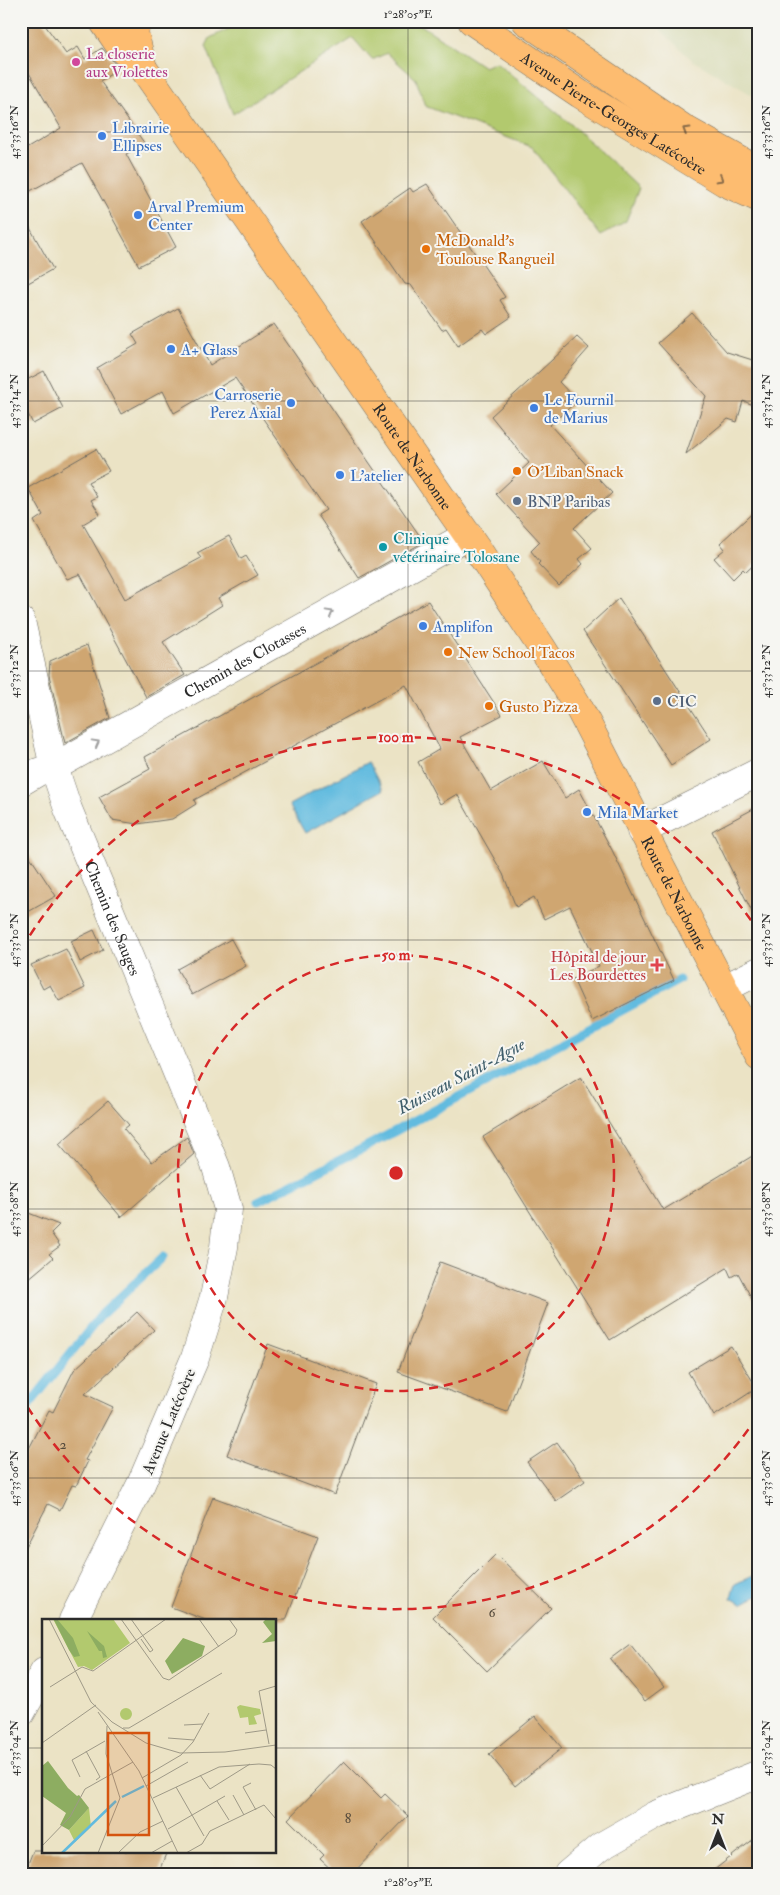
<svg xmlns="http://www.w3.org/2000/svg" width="780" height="1895" font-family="'IM FELL Double Pica',serif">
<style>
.built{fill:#dcdebc}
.green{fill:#b2c96e;stroke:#6e7a4c}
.water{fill:#62bbdf;stroke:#467385}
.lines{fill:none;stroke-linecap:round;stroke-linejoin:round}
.stream{stroke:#62bbdf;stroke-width:9}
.building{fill:#cfa671}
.minor-casing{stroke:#6e6b61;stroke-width:29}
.major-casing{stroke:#6e6b61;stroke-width:29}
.minor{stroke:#fff;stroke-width:28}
.major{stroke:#fdbc70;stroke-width:28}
.oneway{stroke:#8a6c4a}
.oneway2{stroke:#a0a0a0}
.ticks{fill:none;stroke:#2b2b2b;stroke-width:1;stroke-opacity:0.45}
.ring{fill:none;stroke:#d62828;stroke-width:2.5;stroke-dasharray:9 6}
.hotel-dot{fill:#d1479c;stroke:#f6f6f2;stroke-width:2}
.shop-dot{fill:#3f7fe0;stroke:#f6f6f2;stroke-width:2}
.food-dot{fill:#e8710a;stroke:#f6f6f2;stroke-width:2}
.service-dot{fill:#5c6f8a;stroke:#f6f6f2;stroke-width:2}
.culture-dot{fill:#0f9aa8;stroke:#f6f6f2;stroke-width:2}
.health-dot{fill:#e0444e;stroke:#f6f6f2;stroke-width:2}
.labels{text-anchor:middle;stroke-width:4;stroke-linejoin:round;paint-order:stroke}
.number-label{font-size:14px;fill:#544a3c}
.hotel-label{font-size:16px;fill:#b23c85;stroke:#f6f6f2;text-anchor:start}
.street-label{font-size:16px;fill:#2b2b2b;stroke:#f6f6f2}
.shop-label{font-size:16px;fill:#366cbe;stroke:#f6f6f2;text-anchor:start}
.food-label{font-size:16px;fill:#c56008;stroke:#f6f6f2;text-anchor:start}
.service-label{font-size:16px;fill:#4e5e75;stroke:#f6f6f2;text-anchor:start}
.culture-label{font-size:16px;fill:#0d838f;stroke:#f6f6f2;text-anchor:start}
.health-label{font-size:16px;fill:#be3a42;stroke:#f6f6f2;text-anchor:end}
.water-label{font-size:18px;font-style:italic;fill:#3e5d6a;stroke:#f6f6f2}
.inset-river{fill:none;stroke:#62bbdf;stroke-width:2.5}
.inset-road{fill:none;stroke:#9e9987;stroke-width:1}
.view{fill:#d5540f;fill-opacity:0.15;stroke:#d5540f;stroke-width:2.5}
.inset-edge{fill:none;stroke:#2b2b2b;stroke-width:2.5}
.centre{fill:#d62828;stroke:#f6f6f2;stroke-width:2.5}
.ring-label{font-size:15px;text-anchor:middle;font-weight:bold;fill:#d62828;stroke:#f6f6f2;stroke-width:4;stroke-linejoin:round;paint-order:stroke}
.neatline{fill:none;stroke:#2b2b2b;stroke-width:2}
.ticks-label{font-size:12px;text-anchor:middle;fill:#2b2b2b}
</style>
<rect width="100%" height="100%" fill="#f6f6f2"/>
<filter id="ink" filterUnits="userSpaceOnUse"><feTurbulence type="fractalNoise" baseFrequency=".02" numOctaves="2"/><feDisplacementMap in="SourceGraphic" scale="10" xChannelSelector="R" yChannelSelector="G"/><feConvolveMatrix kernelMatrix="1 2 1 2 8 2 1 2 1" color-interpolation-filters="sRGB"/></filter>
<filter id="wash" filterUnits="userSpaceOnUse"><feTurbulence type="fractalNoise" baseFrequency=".0096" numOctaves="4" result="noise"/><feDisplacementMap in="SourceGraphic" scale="20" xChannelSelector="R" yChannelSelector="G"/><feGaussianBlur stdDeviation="1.12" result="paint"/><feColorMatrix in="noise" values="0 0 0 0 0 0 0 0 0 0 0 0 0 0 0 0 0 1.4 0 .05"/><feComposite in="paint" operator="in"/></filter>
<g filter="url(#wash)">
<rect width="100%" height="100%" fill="#ebe3c5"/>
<path class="built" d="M651 21H759V99L692 60Z"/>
<path class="green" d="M244 21H415L484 67 496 62 573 126 639 188 626 221 601 236 532 147 425 106 416 79 387 53 372 60 353 38 233 114 206 46 210 38Z"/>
<g class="water">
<path d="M368 762 383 790 305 833 289 805Z"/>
<path d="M759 1573V1595L742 1604 731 1598 735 1584Z"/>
</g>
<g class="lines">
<g class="stream">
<path d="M258 1201 354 1153 679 980"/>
<path d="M21 1415 102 1314 163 1257"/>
</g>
</g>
<g id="blocks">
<g class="building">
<path d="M21 21H42L66 54 78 47 85 59 102 48 116 65 119 69 100 81 145 144 126 154 176 247 139 266 82 163 21 196V152L61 128 21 59Z"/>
<path d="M427 184 505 297 500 300 511 317 486 334 482 329 458 346 446 328 442 330 411 285 405 284 362 221 410 188 413 192Z"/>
<path d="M21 212 53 269 21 287Z"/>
<path d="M178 308 210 365 274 324 424 542 359 578 318 515 326 510 235 378 174 413 163 391 121 414 97 368 138 344 132 334Z"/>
<path d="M692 313 727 352 759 362V407L743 401 737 422 728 419 686 454 706 396 658 343Z"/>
<path d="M577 337 589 348 559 382 577 401 550 425 612 493 574 528 592 548 579 559 583 564 559 586 538 564 540 562 531 551 540 542 496 494 529 463 491 416Z"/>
<path d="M44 371 63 408 33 424 21 400V383Z"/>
<path d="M96 449 109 471 88 482 97 497 91 500 100 514 83 524 125 599 201 558 197 553 229 536 241 559 246 556 258 575 218 598 222 605 163 642 185 675 146 697 80 574 67 579 34 521 43 515 28 488Z"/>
<path d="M759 507V560L746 572 743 569 733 579 714 558 725 549 720 543Z"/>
<path d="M619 598 711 739 671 765 583 631Z"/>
<path d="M428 601 502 715 460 737 491 791 543 761 565 798 579 789 612 850 674 980 592 1021 573 979 599 966 570 906 544 919 534 897 516 907 503 874 457 794 440 804 418 762 440 749 406 685 194 800 196 804 172 819 137 824 112 820 99 797 150 769 145 757Z"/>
<path d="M87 645 110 718 65 743 49 675 50 661Z"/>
<path d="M759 806V926L712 831Z"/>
<path d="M21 843 56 896 21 916Z"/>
<path d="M94 930 103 950 80 962 71 941Z"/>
<path d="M231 939 246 966 192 995 177 969Z"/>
<path d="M66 949 85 988 59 1001 50 985 43 989 31 965Z"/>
<path d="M581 1077 663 1210 759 1152V1312L738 1273 731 1277 727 1268 610 1340 483 1137Z"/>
<path d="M108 1101 129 1125 124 1129 152 1162 187 1137 194 1154 121 1217 59 1144Z"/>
<path d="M21 1210 59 1225 51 1233 60 1246 49 1254 53 1258 21 1285Z"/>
<path d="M440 1262 548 1303 507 1412 398 1372Z"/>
<path d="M137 1312 154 1330 85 1394 113 1407 85 1460 88 1461 76 1486 72 1485 60 1510 48 1504 21 1556V1464L49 1410 53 1412 74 1370Z"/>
<path d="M268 1344 376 1384 335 1495 227 1455Z"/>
<path d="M731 1346 757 1388 714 1416 688 1372Z"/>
<path d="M557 1442 585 1481 556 1501 527 1462Z"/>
<path d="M213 1497 318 1536 286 1620H206L171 1607Z"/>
<path d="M496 1554 551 1608 487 1671 433 1617Z"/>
<path d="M630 1644 664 1687 645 1701 610 1659Z"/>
<path d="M535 1716 562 1748 515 1786 489 1754Z"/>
<path d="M344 1761 381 1798 385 1794 408 1816 352 1874H336L320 1859 324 1855 288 1819Z"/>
<path d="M759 1835V1874H709Z"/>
<path d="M33 1851H167L158 1874H24Z"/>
</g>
</g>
</g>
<g filter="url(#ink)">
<use href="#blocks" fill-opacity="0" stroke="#6e6b61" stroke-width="1"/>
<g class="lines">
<g class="minor-casing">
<g id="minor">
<path id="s1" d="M21 621 54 767 68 809 216 1167 228 1209 224 1247 214 1297 195 1358 141 1484 73 1620"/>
<path id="s2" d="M21 782 38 772 54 767 468 535"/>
<path d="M641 831 759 772"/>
<path d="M723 989 759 971"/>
<path d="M21 1713 44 1672"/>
<path d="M568 1874 600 1847 656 1815 759 1774"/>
</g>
</g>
<g class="major-casing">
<g id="major">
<path id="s3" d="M103 21 122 49 143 68 476 547 542 648 578 706 759 1056"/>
<path d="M137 21 134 32 143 68"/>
<path id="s4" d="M472 21 580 94 724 182 759 198"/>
<path d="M526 21 686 130 759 171"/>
</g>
</g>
<use href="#minor" class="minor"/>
<use href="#major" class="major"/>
</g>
<defs><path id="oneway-chevron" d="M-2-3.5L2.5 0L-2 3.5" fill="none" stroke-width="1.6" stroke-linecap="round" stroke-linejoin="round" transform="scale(1.25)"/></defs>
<g class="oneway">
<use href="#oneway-chevron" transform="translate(686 130) rotate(-148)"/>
<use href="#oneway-chevron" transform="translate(720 179) rotate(31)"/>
</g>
<g class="oneway2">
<use href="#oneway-chevron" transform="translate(330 613) rotate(-29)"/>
<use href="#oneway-chevron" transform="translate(96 743) rotate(-29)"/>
</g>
</g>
<path class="ticks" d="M408 21V1874M21 132H759M21 401H759M21 671H759M21 940H759M21 1209H759M21 1478H759M21 1748H44M275 1748H759"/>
<g class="ring">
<circle cx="396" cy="1173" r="218"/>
<path d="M757 1417A436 436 0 0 1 22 1398M22 948A436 436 0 0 1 757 929"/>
</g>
<circle class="hotel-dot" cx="76" cy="62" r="5"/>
<g class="shop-dot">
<circle cx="102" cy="136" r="5"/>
<circle cx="138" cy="215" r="5"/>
<circle cx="171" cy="349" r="5"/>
<circle cx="291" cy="403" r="5"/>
<circle cx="534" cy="408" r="5"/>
<circle cx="340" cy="475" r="5"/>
<circle cx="423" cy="626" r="5"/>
<circle cx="587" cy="812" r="5"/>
</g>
<g class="food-dot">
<circle cx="426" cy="249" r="5"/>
<circle cx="517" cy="471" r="5"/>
<circle cx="448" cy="652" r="5"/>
<circle cx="489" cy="706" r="5"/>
</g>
<g class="service-dot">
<circle cx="517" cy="501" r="5"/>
<circle cx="657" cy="701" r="5"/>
</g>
<circle class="culture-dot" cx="383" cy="547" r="5"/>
<path class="health-dot" d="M654.5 957.5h5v5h5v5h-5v5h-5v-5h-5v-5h5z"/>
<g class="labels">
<g class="number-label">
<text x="63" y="1449">2</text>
<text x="492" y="1617">6</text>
<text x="348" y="1823">8</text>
</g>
<g class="hotel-label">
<text x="86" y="59">La closerie<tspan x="86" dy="18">aux Violettes</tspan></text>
</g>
<g class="street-label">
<text dy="6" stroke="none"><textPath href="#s4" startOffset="169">Avenue Pierre-Georges Latécoère</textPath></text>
<text dy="6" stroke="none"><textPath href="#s3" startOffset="535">Route de Narbonne</textPath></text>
<text dy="6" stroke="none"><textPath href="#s2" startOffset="255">Chemin des Clotasses</textPath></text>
<text dy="6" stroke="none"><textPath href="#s3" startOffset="1045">Route de Narbonne</textPath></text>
<text dy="6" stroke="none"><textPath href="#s1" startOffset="312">Chemin des Sauges</textPath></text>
<text transform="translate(168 1421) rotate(-67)" y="6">Avenue Latécoère</text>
</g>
<g class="shop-label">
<text x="112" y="133">Librairie<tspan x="112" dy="18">Ellipses</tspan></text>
<text x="148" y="212">Arval Premium<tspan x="148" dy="18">Center</tspan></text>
<text x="181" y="355">A+ Glass</text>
<text x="281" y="400" text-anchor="end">Carroserie<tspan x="281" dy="18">Perez Axial</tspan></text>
<text x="544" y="405">Le Fournil<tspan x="544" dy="18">de Marius</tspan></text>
<text x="350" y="481">L'atelier</text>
<text x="433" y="632">Amplifon</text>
<text x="597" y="818">Mila Market</text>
</g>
<g class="food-label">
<text x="436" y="246">McDonald's<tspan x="436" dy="18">Toulouse Rangueil</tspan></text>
<text x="527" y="477">O'Liban Snack</text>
<text x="458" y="658">New School Tacos</text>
<text x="499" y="712">Gusto Pizza</text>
</g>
<g class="service-label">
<text x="527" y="507">BNP Paribas</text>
<text x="667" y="707">CIC</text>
</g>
<g class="culture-label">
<text x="393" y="544">Clinique<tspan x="393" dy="18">vétérinaire Tolosane</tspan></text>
</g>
<g class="health-label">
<text x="646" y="962">Hôpital de jour<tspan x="646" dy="18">Les Bourdettes</tspan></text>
</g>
<g class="water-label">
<text transform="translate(461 1076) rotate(-28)" y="6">Ruisseau Saint-Agne</text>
</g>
</g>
<g transform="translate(42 1619)">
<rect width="234" height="234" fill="#ebe3c5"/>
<path d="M11 0H71L88 24 50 51 42 47 36 48ZM198 86 218 90 219 95 212 97 215 105 207 106 206 98 198 99 195 88ZM78 95a6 6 0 1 1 12 0a6 6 0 1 1-12 0ZM47 189 49 208 33 223 27 211Z" fill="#b2c96e"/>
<path d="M15 0 31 19 38 37 32 38 27 31 12 1ZM224 0H234V22L220 24 230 15 221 3ZM45 12 62 27 65 38 61 39 60 32H57ZM141 19 163 27 160 37 130 55 123 42ZM6 142 26 169 35 177 37 176 47 189 27 211 18 206 24 194 0 177V147Z" fill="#8dad61"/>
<path class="inset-river" d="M80 178 102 167M20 234 74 182"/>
<path class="inset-road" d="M7 0 49 83 70 103 104 124 138 134 183 133 234 126M79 0 121 59 127 61 193 16 195 11 187 0M89 0 111 31 108 33 99 20M157 0 177 28M8 68 40 48 51 52 124 0M56 93 97 152 136 234M142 106 161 105M81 109H87L180 54M203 114 224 111M126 119 152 121M0 124 54 86M227 125 217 72 234 67M44 132 58 158 54 161M158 156 168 170 208 145M38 158 30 141 63 122M100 159 139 136 151 123 167 94M209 164 201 168 214 191M104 167 146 143M134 168 162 217M191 176 202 196M111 179 177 148 217 145 229 146 234 150M175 182 187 201M222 186 234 200M126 210 183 177M0 227 28 198 43 170 91 143M56 234 78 179 64 135 65 107M76 234 98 213 121 202M109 234 130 222M144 234 160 225 168 212 222 186"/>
<path class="view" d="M66 114H107V216H66Z"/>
<rect width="234" height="234" class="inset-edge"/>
</g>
<circle cx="396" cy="1173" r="8" class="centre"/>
<g class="ring-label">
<text x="396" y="742">100 m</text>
<text x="396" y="960">50 m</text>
</g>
<rect width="780" height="1895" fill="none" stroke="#f6f6f2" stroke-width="55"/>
<g transform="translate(718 1832)" stroke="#f6f6f2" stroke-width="4" paint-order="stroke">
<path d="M0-4L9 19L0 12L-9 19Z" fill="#2b2b2b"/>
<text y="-8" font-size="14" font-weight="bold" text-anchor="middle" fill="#2b2b2b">N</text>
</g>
<rect x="28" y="28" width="724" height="1840" class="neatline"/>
<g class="ticks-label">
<text x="408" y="18">1°28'05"E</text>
<text transform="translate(14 132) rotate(-90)" y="4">43°33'16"N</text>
<text transform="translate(766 132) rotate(-90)" y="4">43°33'16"N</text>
<text transform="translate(14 401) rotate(-90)" y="4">43°33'14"N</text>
<text transform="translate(766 401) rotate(-90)" y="4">43°33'14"N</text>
<text transform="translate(14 671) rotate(-90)" y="4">43°33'12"N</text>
<text transform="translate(766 671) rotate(-90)" y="4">43°33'12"N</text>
<text transform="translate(14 940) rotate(-90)" y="4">43°33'10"N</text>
<text transform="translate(766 940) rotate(-90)" y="4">43°33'10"N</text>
<text transform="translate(14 1209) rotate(-90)" y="4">43°33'08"N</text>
<text transform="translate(766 1209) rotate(-90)" y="4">43°33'08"N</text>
<text transform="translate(14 1478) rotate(-90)" y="4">43°33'06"N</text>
<text transform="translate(766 1478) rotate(-90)" y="4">43°33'06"N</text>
<text transform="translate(14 1748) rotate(-90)" y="4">43°33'04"N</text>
<text transform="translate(766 1748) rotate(-90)" y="4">43°33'04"N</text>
<text x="408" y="1886">1°28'05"E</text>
</g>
</svg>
